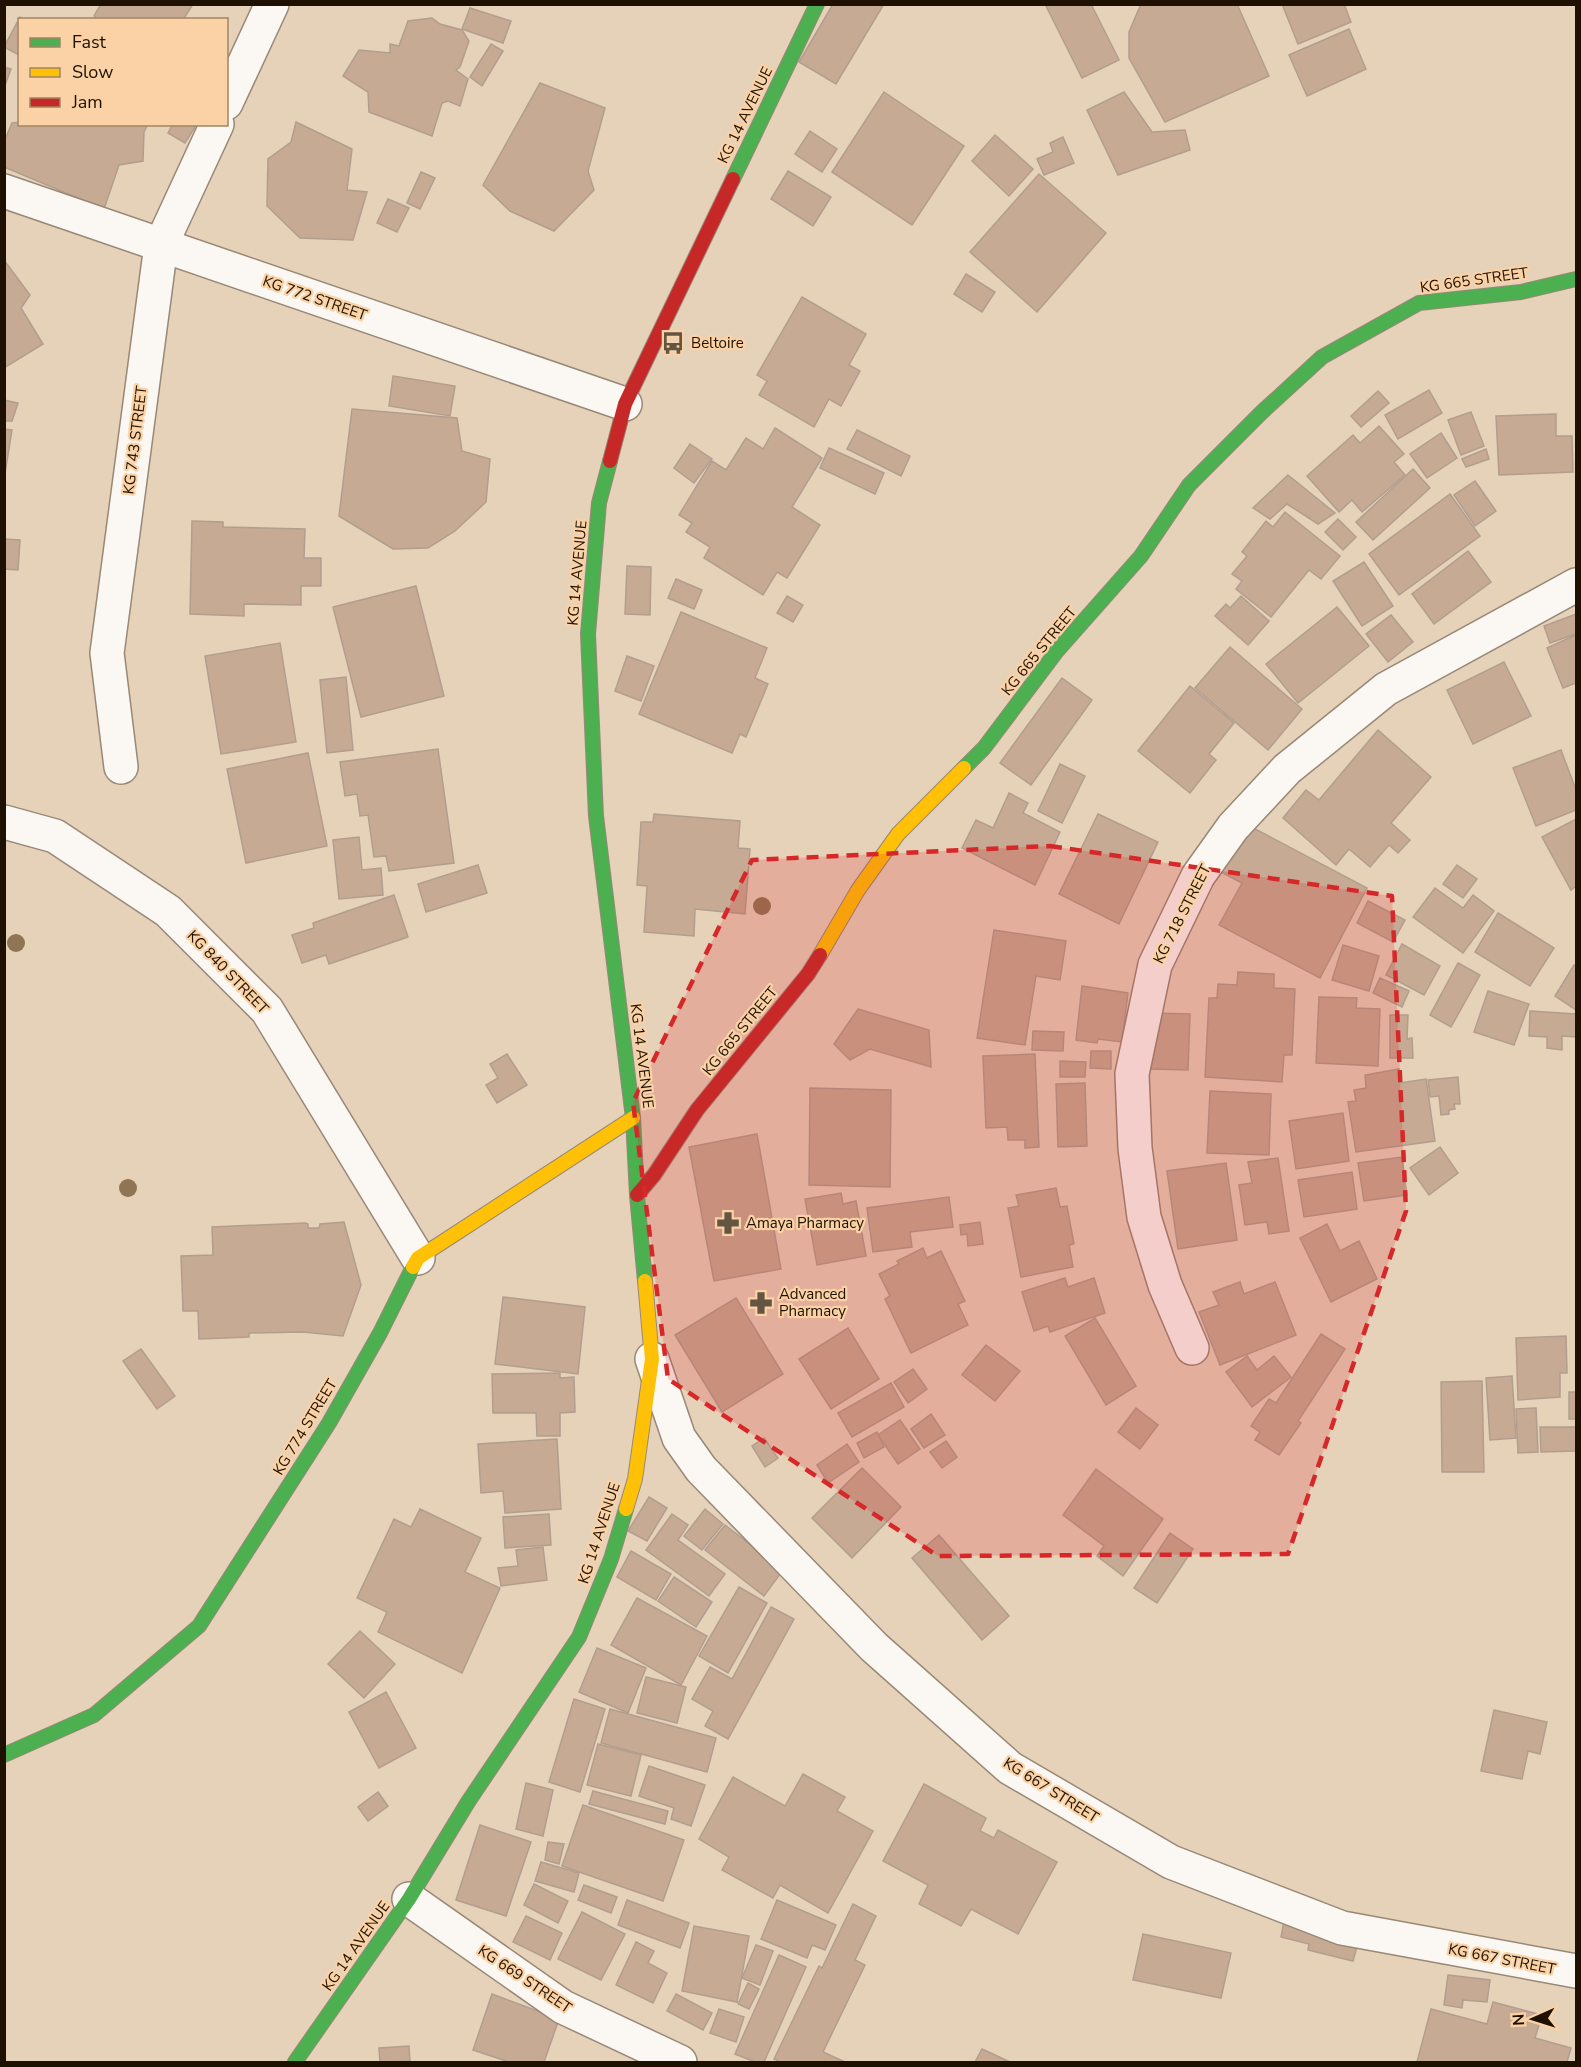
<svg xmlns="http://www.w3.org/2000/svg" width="1581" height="2067" font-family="'Nunito Sans',sans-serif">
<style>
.building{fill:#c7aa94;stroke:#b19e8e;stroke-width:1.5}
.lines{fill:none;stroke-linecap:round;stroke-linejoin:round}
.street-casing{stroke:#988876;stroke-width:36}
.fast-casing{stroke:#988876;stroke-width:16}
.slow-casing{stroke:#988876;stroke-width:16}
.jam-casing{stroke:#988876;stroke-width:16}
.street{stroke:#fbf8f4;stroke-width:33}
.fast{stroke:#4caf50;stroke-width:14}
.slow{stroke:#ffc107;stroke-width:14}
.jam{stroke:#c62828;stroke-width:14}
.tree{fill:#8f7553}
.marked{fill:#d62828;fill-opacity:0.2;stroke:#d62828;stroke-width:4.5;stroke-dasharray:12 8;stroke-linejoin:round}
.labels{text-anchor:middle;stroke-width:4.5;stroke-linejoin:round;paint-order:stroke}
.street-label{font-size:15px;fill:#1e1102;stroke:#fad2a5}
.poi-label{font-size:15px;fill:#1e1102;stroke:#fad2a5;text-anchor:start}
</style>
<rect width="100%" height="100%" fill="#e6d1b9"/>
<g class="building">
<path d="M101 4H193L183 20H98L94 16Z"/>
<path d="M833 4H884L836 84 799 62Z"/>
<path d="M1045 4H1091L1119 60 1082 78Z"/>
<path d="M1141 4H1237L1269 76 1165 122 1129 58V32Z"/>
<path d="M1282 4H1344L1351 22 1298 44Z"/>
<path d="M470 8 511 21 503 43 462 29Z"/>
<path d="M20 17 24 20H20L19 55 4 47Z"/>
<path d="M432 18 440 24 462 30 469 41 460 67 456 70 468 79 460 106 448 101 442 103 432 136 369 112 368 92 343 76 359 50 390 53V44L399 46 408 21Z"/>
<path d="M1349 29 1366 69 1307 96 1289 55Z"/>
<path d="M491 44 503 51 482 86 470 77Z"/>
<path d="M4 67 11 69 4 88Z"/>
<path d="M540 83 605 108 588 171 594 190 554 231 510 211 483 185Z"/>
<path d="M884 92 964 146 912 225 832 172Z"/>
<path d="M1124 92 1152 132 1185 130 1190 150 1118 175 1087 110Z"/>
<path d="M20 122V124H148L144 132 143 161 119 165 104 209 4 167V142L12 123Z"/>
<path d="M296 122 352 149 347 190 367 192 353 240 300 238 267 206 268 159 291 142Z"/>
<path d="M173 124H197L185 143 168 133Z"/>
<path d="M810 131 837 149 822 172 795 154Z"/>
<path d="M995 135 1033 169 1009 196 972 161Z"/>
<path d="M1063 137 1074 163 1044 175 1037 159 1053 152 1050 143Z"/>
<path d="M788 171 831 197 813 226 771 199Z"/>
<path d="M421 172 435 178 420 209 407 203Z"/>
<path d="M1039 174 1106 233 1037 312 970 252Z"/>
<path d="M388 199 409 208 397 232 377 223Z"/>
<path d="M4 260 30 295 21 308 43 344 4 368Z"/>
<path d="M966 274 995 292 982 312 954 294Z"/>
<path d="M802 297 866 334 849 365 860 371 841 406 829 399 814 427 759 395 767 381 757 375Z"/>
<path d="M393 376 455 386 450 416 389 406Z"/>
<path d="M1429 390 1442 413 1398 439 1385 415Z"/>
<path d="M1378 391 1389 403 1361 427 1351 416Z"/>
<path d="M4 400 18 403 12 421H4Z"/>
<path d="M352 409 457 418 462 451 490 459 486 502 455 531 428 548 393 549 339 516Z"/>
<path d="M1471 412 1484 446 1461 455 1448 420Z"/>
<path d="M1556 414V436H1572L1573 472 1499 475 1496 416Z"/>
<path d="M1379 426 1404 454 1394 462 1405 475 1362 512 1352 500 1339 512 1307 476 1353 435 1360 443Z"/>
<path d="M775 428 822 458 792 507 820 525 787 578 777 572 763 595 704 558 710 547 686 532 692 523 679 515 712 461 726 470 746 438 763 449Z"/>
<path d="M4 429 12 430 4 480Z"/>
<path d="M857 430 910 456 901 476 847 449Z"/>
<path d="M1441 433 1457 458 1427 478 1410 454Z"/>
<path d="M690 444 712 459 694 483 674 468Z"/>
<path d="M829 448 884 473 875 494 820 468Z"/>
<path d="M1486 449 1489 459 1466 467 1462 459Z"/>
<path d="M1413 469 1430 488 1373 540 1356 522Z"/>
<path d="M1288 475 1335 513 1318 524 1287 504 1270 519 1253 508Z"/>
<path d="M1475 481 1496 511 1475 526 1454 495Z"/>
<path d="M1450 494 1480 536 1399 595 1369 554Z"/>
<path d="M1285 512 1340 556 1321 579 1309 570 1271 617 1236 589 1242 581 1232 574 1247 556 1242 552 1266 521 1273 527Z"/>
<path d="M1338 519 1356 537 1343 550 1325 532Z"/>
<path d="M192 521 223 522V527L305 529 304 558H321V586H301V605L244 604V616L190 614Z"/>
<path d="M4 539 20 540 18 570 4 569Z"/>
<path d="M1468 551 1491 582 1434 624 1412 594Z"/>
<path d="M1364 562 1393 606 1362 626 1333 581Z"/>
<path d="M627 566 651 567 650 615 625 614Z"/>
<path d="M676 579 702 590 694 609 668 598Z"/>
<path d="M416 586 444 696 361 717 333 607Z"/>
<path d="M787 596 803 605 793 622 777 613Z"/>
<path d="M1241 596 1269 621 1248 645 1215 616 1226 604 1230 608Z"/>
<path d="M1337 607 1369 646 1298 703 1266 664Z"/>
<path d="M681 612 767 648 755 678 768 684 746 737 740 734 732 753 639 714Z"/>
<path d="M1576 614V634L1550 643 1544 626Z"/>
<path d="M1391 615 1413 642 1388 662 1366 634Z"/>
<path d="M1576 635V683L1563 688 1547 648Z"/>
<path d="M280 643 296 742 221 754 205 656Z"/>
<path d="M1230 647 1302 709 1268 750 1195 688Z"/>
<path d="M627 656 654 666 641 701 615 691Z"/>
<path d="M1504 662 1531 716 1473 744 1447 690Z"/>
<path d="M346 677 353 750 327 753 320 680Z"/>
<path d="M1062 678 1092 700 1031 785 1000 763Z"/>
<path d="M1190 686 1234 723 1209 754 1216 760 1190 793 1138 751Z"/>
<path d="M1378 730 1431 777 1391 823 1410 840 1398 853 1389 845 1370 867 1349 849 1336 865 1283 818 1306 790 1319 800Z"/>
<path d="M438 749 454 863 389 871 386 856 374 857 368 815 360 816 357 794 345 796 340 762Z"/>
<path d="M1561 750 1576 790V810L1536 826 1513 768Z"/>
<path d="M308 753 327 846 246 863 227 769Z"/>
<path d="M1060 764 1085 776 1062 823 1038 811Z"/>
<path d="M1009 793 1028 803 1023 813 1060 832 1035 885 962 848 976 820 993 828Z"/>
<path d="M654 814 740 821 738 848 750 849 745 914 695 909 694 936 644 932 647 886 637 885 641 822H653Z"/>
<path d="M1098 814 1158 842 1119 924 1059 894Z"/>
<path d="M1576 819V886L1571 890 1542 837Z"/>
<path d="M1244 823 1367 888 1320 978 1219 925 1242 883 1219 871Z"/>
<path d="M359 837 362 870 381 868 383 895 339 899 333 840Z"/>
<path d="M478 865 487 893 426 912 418 884Z"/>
<path d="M1457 865 1477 879 1463 898 1443 884Z"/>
<path d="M1435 888 1463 908 1473 895 1494 911 1463 953 1413 917Z"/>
<path d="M394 895 408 937 329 964 326 955 302 963 292 935 314 928 313 923Z"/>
<path d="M1368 901 1405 920 1393 942 1357 923Z"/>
<path d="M1498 913 1554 948 1530 986 1475 952Z"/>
<path d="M994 930 1066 941 1060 980 1036 976 1025 1045 977 1038Z"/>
<path d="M1402 944 1440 966 1424 995 1386 975Z"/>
<path d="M1343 945 1379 956 1369 991 1332 980Z"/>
<path d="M1458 963 1480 975 1451 1027 1430 1015Z"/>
<path d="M1574 965 1576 966V1010L1555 996Z"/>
<path d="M1238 972 1274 974V988L1295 989 1292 1055H1284L1282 1082 1205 1077 1209 998H1217L1218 984 1237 985Z"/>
<path d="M1380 978 1409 991 1402 1007 1373 993Z"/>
<path d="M1082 986 1128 993 1122 1042 1098 1039 1097 1043 1076 1040Z"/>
<path d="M1488 991 1529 1004 1514 1045 1474 1032Z"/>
<path d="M1319 997 1357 998 1356 1008 1380 1009 1378 1066 1316 1063Z"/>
<path d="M858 1009 929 1030 931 1067 870 1049 850 1060 834 1044Z"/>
<path d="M1530 1011 1576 1014V1037L1562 1036V1050L1547 1048V1037L1529 1036Z"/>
<path d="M1153 1013 1190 1014 1188 1070 1151 1069Z"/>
<path d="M1390 1015H1408L1407 1039 1412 1038 1413 1058H1390Z"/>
<path d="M1033 1031 1064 1032 1063 1051 1032 1050Z"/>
<path d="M1091 1051H1111V1069L1090 1068Z"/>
<path d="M507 1054 527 1085 497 1103 486 1085 498 1078 490 1064Z"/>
<path d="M1035 1054 1039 1147 1025 1148V1140H1008L1007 1127 986 1128 983 1056Z"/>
<path d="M1060 1061 1086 1062 1085 1077H1060Z"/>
<path d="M1399 1069 1400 1083 1426 1079 1435 1141 1356 1152 1348 1102 1356 1101 1354 1090 1366 1088 1365 1075Z"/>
<path d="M1458 1077 1460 1104H1454L1455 1109 1449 1110V1114L1441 1115 1439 1096 1430 1097 1428 1080Z"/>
<path d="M1085 1083 1087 1146 1058 1147 1056 1084Z"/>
<path d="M810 1088 891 1090 890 1187 809 1185Z"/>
<path d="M1210 1091 1271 1094 1269 1155 1207 1153Z"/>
<path d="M1343 1113 1349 1161 1296 1169 1289 1121Z"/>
<path d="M757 1134 781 1269 714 1281 689 1147Z"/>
<path d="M1440 1147 1458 1173 1429 1195 1410 1168Z"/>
<path d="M1402 1157 1407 1195 1364 1201 1358 1163Z"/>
<path d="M1278 1158 1289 1231 1269 1234 1267 1222 1245 1225 1239 1185 1252 1183 1248 1162Z"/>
<path d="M1226 1163 1237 1240 1178 1249 1167 1171Z"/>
<path d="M1352 1172 1357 1209 1304 1217 1298 1180Z"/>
<path d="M1056 1188 1060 1207 1067 1206 1074 1244 1069 1245 1073 1267 1021 1277 1008 1208 1019 1206 1016 1195Z"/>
<path d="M841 1193 843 1204 856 1201 866 1256 817 1265 805 1199Z"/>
<path d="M949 1197 953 1227 910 1232 912 1247 873 1252 867 1208Z"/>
<path d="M344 1222 361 1285 343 1336 303 1332 249 1333V1337L199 1339 198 1311H183L181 1256 213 1255 212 1227 305 1223 308 1224V1228H319L320 1224Z"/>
<path d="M980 1222 983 1244 968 1246 967 1234 961 1235 960 1225Z"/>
<path d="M1327 1224 1340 1251 1359 1241 1377 1279 1331 1302 1300 1238Z"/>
<path d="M923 1248 927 1258 941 1251 965 1301 958 1304 968 1325 911 1353 885 1299 890 1296 879 1274 899 1264 897 1261Z"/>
<path d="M1065 1278 1068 1287 1094 1278 1105 1313 1050 1332 1048 1326 1034 1331 1022 1292Z"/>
<path d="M1240 1282 1244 1294 1275 1282 1296 1335 1220 1365 1199 1312 1219 1305 1213 1292Z"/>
<path d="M503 1297 585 1307 578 1374 495 1364Z"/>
<path d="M736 1298 783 1374 722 1412 675 1335Z"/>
<path d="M1095 1318 1136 1386 1106 1405 1065 1336Z"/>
<path d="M848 1328 879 1379 831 1409 799 1359Z"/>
<path d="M1321 1334 1345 1349 1298 1421 1301 1423 1279 1455 1255 1440 1260 1432 1251 1426 1269 1399 1276 1403Z"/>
<path d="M1566 1336 1567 1373H1560V1397L1518 1400 1516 1338Z"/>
<path d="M986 1345 1020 1371 995 1401 962 1375Z"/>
<path d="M141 1349 175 1396 157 1409 123 1361Z"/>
<path d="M1247 1356 1257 1370 1274 1356 1291 1377 1252 1407 1226 1372Z"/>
<path d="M913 1369 927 1389 908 1403 894 1382Z"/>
<path d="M560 1373V1378L574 1377 575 1412 560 1413V1436H537L536 1413H493L492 1374Z"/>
<path d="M1512 1376 1516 1438 1490 1440 1486 1378Z"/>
<path d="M1482 1381 1484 1472H1442L1441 1382Z"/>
<path d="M891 1383 904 1407 852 1437 838 1413Z"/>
<rect x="1569" y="1392" width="7" height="27"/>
<path d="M1136 1408 1158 1425 1140 1449 1118 1432Z"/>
<path d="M1536 1408 1538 1452 1518 1453 1516 1409Z"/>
<path d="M931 1414 945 1435 924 1448 911 1429Z"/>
<path d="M900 1420 920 1449 898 1464 878 1435Z"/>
<path d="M1540 1427H1576V1451L1541 1452Z"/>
<path d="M877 1432 884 1447 864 1458 857 1443Z"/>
<path d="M764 1438 778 1458 765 1467 752 1446Z"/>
<path d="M557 1439 561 1509 505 1513 503 1491 481 1493 478 1444Z"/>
<path d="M946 1441 957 1457 942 1468 930 1452Z"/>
<path d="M847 1444 859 1462 828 1483 817 1465Z"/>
<path d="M862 1468 901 1507 852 1558 812 1518Z"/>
<path d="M1096 1469 1163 1519 1123 1576 1097 1556 1104 1546 1063 1515Z"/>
<path d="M649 1497 667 1508 647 1541 628 1531Z"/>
<path d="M420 1509 481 1538 465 1572 500 1588 462 1673 378 1632 387 1612 357 1598 394 1519 411 1527Z"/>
<path d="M705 1509 723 1524 702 1550 684 1536Z"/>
<path d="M549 1514 551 1545 505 1548 503 1517Z"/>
<path d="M672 1514 688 1525 678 1540 725 1574 709 1596 646 1550Z"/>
<path d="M725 1525 783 1570 764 1596 705 1550Z"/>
<path d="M1170 1533 1193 1549 1157 1603 1134 1588Z"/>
<path d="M939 1535 1009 1616 982 1640 912 1558Z"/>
<path d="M543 1547 547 1580 501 1586 498 1568 518 1566 516 1550Z"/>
<path d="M631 1551 671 1574 656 1600 617 1577Z"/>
<path d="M674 1577 712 1602 696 1627 658 1601Z"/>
<path d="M739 1587 767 1603 728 1673 699 1656Z"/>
<path d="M637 1598 707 1636 681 1685 611 1645Z"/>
<path d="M771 1607 794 1619 728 1739 705 1726 713 1711 692 1699 710 1667 732 1679Z"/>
<path d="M360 1631 395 1664 364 1698 328 1664Z"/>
<path d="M597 1648 646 1668 628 1713 579 1692Z"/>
<path d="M646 1677 686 1687 677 1723 637 1713Z"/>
<path d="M386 1692 416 1748 379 1768 349 1712Z"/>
<path d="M574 1699 605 1709 580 1792 549 1782Z"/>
<path d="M610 1709 716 1738 707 1772 601 1743Z"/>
<path d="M1494 1710 1547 1722 1540 1754 1528 1751 1522 1779 1481 1771Z"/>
<path d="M598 1744 641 1755 631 1796 587 1785Z"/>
<path d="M649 1766 705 1785 691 1826 671 1819 674 1808 639 1796Z"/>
<path d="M803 1774 845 1797 837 1811 873 1831 828 1913 780 1885 773 1898 722 1870 729 1857 699 1839 733 1777 785 1806Z"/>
<path d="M526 1783 553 1790 543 1836 516 1829Z"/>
<path d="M924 1784 986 1818 980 1831 994 1838 998 1830 1057 1862 1018 1934 971 1909 961 1926 919 1904 928 1885 883 1861Z"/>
<path d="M593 1791 668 1811 665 1824 589 1804Z"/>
<path d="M378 1792 388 1806 368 1821 358 1807Z"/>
<path d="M583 1805 684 1840 663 1901 562 1866Z"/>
<path d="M480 1825 531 1842 506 1916 456 1900Z"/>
<path d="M548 1842 564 1844 559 1864 545 1860Z"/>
<path d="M541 1862 579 1873 574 1892 535 1881Z"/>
<path d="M534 1884 568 1901 558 1923 524 1905Z"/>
<path d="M584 1885 617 1897 611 1913 578 1900Z"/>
<path d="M627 1900 689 1923 680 1948 618 1925Z"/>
<path d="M777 1900 836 1925 825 1950 812 1945 807 1958 761 1939Z"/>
<path d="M853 1904 876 1916 855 1960 865 1965 823 2052 845 2062H781L774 2059 819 1966 822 1968Z"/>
<path d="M582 1912 625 1934 601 1980 558 1959Z"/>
<path d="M526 1916 562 1933 550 1960 513 1942Z"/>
<path d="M1284 1921 1359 1939 1353 1961 1308 1950 1309 1944 1281 1937Z"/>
<path d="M694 1926 749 1936 737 2002 682 1991Z"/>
<path d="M1143 1934 1231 1953 1221 1998 1133 1980Z"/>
<path d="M636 1942 654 1951 648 1963 667 1973 653 2003 616 1985Z"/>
<path d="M756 1945 773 1951 760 1985 742 1978Z"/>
<path d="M779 1955 806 1967 764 2062H755L735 2054Z"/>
<path d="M1448 1975 1490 1980 1487 2002 1463 2000 1462 2008 1444 2005Z"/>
<path d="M748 1983 759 1989 749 2009 738 2004Z"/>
<path d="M492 1994 559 2019 544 2062H509L473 2050Z"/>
<path d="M676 1994 712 2013 703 2030 667 2011Z"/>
<path d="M1493 2002 1542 2015 1535 2038 1571 2048 1567 2062H1417L1431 2009 1487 2024Z"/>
<path d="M719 2009 744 2017 736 2042 710 2033Z"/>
<path d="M409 2046 410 2061 380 2062 379 2048Z"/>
<path d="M982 2049 1010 2062H975Z"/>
</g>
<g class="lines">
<g class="street-casing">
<g id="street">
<path d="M226 103 272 4"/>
<path d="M4 191 625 404"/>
<path d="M121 767 107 653 161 245 217 124"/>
<path d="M4 822 55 836 168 911 267 1010 418 1258"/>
<path d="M1192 1348 1165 1285 1144 1217 1135 1148 1132 1074 1155 965 1198 876 1233 827 1287 769 1386 689 1576 585"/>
<path d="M652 1359 679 1438 701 1469 874 1647 1010 1768 1171 1862 1342 1928 1576 1971"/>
<path d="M409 1899 563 2007 680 2062"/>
</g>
</g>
<g class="fast-casing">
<g id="fast">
<path d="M733 179 817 4"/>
<path d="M610 461 599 503 588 634 596 816 633 1118 637 1195 645 1281"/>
<path d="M964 768 984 748 1057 651 1141 556 1189 485 1261 413 1322 357 1419 303 1521 292 1576 279"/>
<path d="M4 1755 94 1715 199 1626 329 1423 380 1333 413 1267"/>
<path d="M295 2062 409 1899 468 1802 579 1637 611 1559 626 1509"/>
</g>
</g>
<g class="slow-casing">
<g id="slow">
<path d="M820 955 858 890 898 834 964 768"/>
<path d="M413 1267 418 1258 633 1118"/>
<path d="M626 1509 635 1479 652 1359 645 1281"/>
</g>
</g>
<g class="jam-casing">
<g id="jam">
<path d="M610 461 625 404 733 179"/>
<path d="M637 1195 654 1175 697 1110 808 974 820 955"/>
</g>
</g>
<use href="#street" class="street"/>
<use href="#fast" class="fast"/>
<use href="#slow" class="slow"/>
<use href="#jam" class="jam"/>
</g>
<g class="tree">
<circle cx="762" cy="906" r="9"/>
<circle cx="16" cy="943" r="9"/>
<circle cx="128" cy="1188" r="9"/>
</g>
<path class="marked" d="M1050 846 1392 896 1406 1211 1288 1554 938 1556 668 1379 633 1102 752 860Z"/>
<defs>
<g id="bus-bare" transform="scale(1.8)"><path d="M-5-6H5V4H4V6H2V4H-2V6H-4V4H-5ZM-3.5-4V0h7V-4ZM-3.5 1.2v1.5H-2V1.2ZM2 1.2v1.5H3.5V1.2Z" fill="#645442" stroke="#fad2a5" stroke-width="2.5" paint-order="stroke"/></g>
<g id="pharmacy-bare" transform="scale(1.8)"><path d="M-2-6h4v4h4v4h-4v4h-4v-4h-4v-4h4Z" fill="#645442" stroke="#fad2a5" stroke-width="2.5" paint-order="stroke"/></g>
</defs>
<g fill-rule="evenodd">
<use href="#bus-bare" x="673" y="343"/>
<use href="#pharmacy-bare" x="728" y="1223"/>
<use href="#pharmacy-bare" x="761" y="1303"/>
</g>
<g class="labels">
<g class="street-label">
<text transform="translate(745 115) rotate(-64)" y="5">KG 14 AVENUE</text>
<text transform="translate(1474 280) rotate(-8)" y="5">KG 665 STREET</text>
<text transform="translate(315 298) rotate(19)" y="5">KG 772 STREET</text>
<text transform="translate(135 440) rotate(-83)" y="5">KG 743 STREET</text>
<text transform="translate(577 573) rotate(-85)" y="5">KG 14 AVENUE</text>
<text transform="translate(1039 651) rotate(-51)" y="5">KG 665 STREET</text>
<text transform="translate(1182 914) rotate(-63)" y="5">KG 718 STREET</text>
<text transform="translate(228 972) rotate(46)" y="5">KG 840 STREET</text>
<text transform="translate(740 1031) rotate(-51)" y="5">KG 665 STREET</text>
<text transform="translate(642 1056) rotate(83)" y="5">KG 14 AVENUE</text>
<text transform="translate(305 1427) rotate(-59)" y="5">KG 774 STREET</text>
<text transform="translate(599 1533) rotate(-72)" y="5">KG 14 AVENUE</text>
<text transform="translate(1051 1790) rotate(32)" y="5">KG 667 STREET</text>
<text transform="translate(356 1946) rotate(-55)" y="5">KG 14 AVENUE</text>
<text transform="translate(1502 1959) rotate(11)" y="5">KG 667 STREET</text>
<text transform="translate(525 1979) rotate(34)" y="5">KG 669 STREET</text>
</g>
<g class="poi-label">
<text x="691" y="348">Beltoire</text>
<text x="746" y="1228">Amaya Pharmacy</text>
<text x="779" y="1299">Advanced<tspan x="779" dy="17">Pharmacy</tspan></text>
</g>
</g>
<rect width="1581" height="2067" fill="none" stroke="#1e1102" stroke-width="12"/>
<rect x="18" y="18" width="210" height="108" fill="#fad2a5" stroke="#a28564" stroke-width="1.5"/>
<rect x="30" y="38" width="30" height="9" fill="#4caf50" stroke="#a28564" stroke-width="1.5"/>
<text x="72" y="48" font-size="18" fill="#1e1102">Fast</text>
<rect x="30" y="68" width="30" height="9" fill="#ffc107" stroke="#a28564" stroke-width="1.5"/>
<text x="72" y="78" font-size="18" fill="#1e1102">Slow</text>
<rect x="30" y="98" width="30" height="9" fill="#c62828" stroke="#a28564" stroke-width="1.5"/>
<text x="72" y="108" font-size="18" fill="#1e1102">Jam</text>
<g transform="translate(1533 2019) rotate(267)" stroke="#fad2a5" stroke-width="4.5" paint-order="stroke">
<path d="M0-4.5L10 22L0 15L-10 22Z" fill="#1e1102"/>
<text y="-9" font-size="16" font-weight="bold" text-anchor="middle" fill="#1e1102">N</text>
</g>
</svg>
